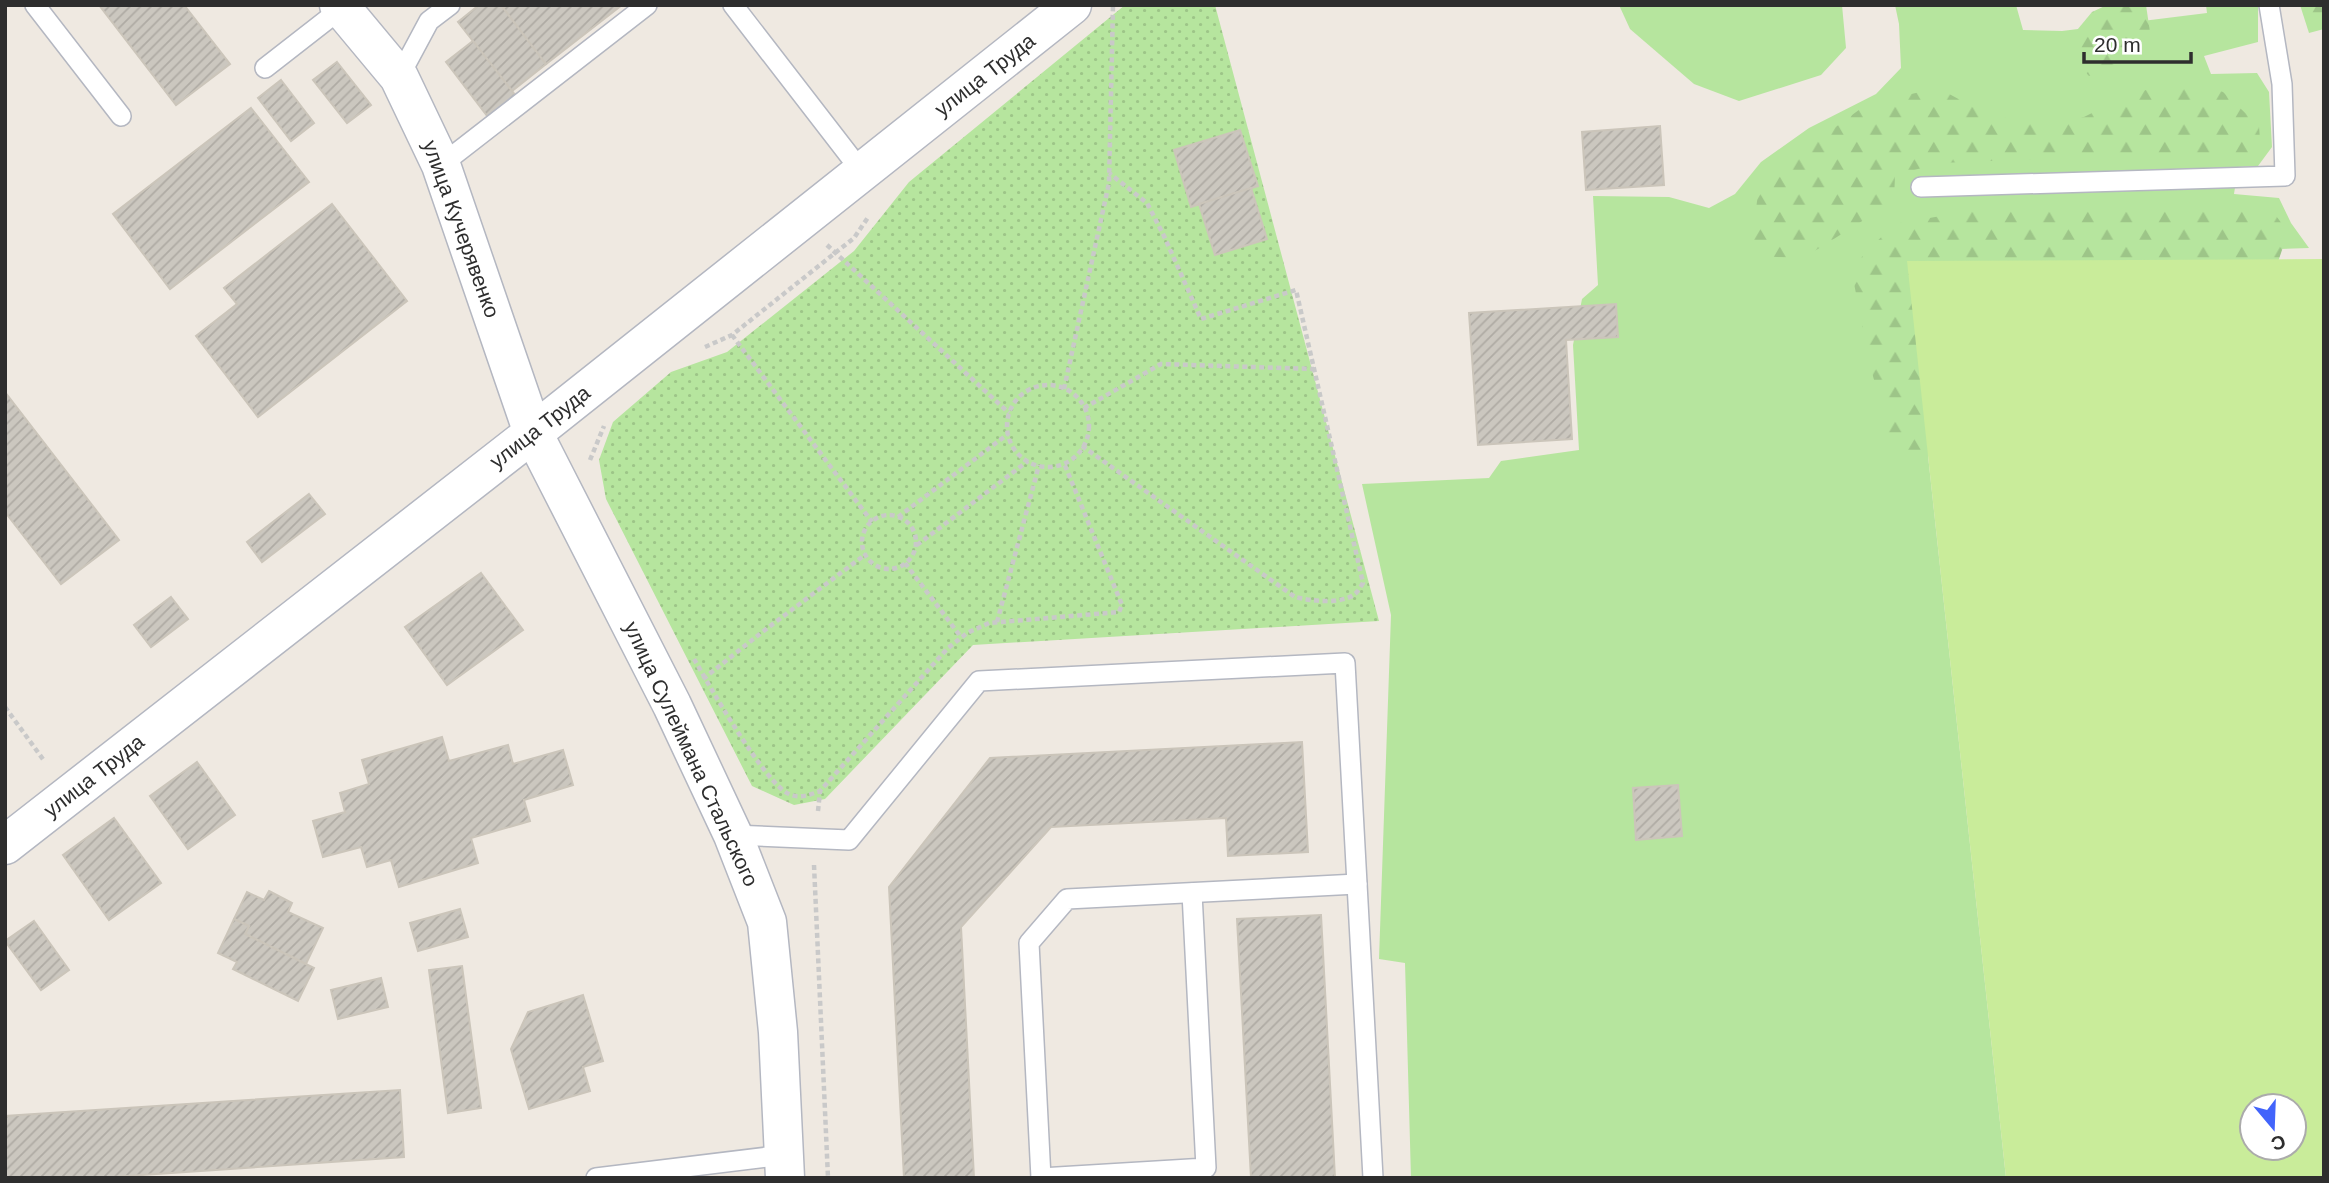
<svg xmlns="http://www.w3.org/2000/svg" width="2329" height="1183" font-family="Helvetica,sans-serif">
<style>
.grass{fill:#b6e59e}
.forest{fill:url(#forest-firs)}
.park{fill:url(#park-dots)}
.pitch{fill:#c9ec9a;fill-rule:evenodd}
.building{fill:url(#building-hatch);stroke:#cbc5ba;stroke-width:2}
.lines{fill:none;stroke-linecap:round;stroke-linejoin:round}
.lane-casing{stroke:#b4b7c1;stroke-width:22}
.street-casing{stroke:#b4b7c1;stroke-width:41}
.secondary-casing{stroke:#b4b7c1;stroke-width:41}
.path{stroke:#c9c9c9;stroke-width:4.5;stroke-dasharray:5 3.5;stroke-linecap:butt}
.lane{stroke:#fff;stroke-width:19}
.street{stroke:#fff;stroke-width:38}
.secondary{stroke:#fff;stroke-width:38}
.labels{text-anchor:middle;stroke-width:5;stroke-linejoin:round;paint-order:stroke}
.street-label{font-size:21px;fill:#2e2e2e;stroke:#fff}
</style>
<defs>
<pattern id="forest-firs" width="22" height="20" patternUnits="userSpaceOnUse" patternTransform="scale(1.75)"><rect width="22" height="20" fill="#b6e59e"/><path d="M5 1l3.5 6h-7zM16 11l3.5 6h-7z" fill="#9dc588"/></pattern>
<pattern id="park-dots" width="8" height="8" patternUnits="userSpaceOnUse" patternTransform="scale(1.75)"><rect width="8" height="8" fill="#b6e59e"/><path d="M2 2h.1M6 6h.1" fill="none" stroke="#9dc588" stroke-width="1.8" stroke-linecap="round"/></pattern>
<pattern id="building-hatch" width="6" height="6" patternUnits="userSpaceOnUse" patternTransform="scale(1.75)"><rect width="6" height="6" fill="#cbc7bf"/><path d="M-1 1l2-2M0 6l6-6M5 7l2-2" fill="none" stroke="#afaba4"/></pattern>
</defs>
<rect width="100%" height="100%" fill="#efe9e1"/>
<g class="grass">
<path d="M1619 5H1842L1846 48 1821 75 1739 101 1694 84 1630 29Z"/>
<path d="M1895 5H2016L2023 30 2062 31 2207 13 2206 5H2258V42L2204 56 2211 74 2257 73 2269 92 2272 147 2258 166 2238 167 2234 194 2279 198 2291 223 2309 248 1907 261 2006 1178H1411L1405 963 1379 959 1391 615 1362 484 1489 478 1501 461 1579 450 1573 345 1582 299 1598 285 1593 196 1669 197 1709 208 1735 194 1761 162 1809 128 1876 94 1901 68 1899 24Z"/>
</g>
<g class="forest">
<path d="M2107 5H2146L2150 32 2133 63 2089 76 2063 47 2092 12Z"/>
<path d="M2300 5H2324V29L2309 33Z"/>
<path d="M2185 79 2223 92 2259 126 2261 154 2083 157 1941 163 1895 175 1894 201 1802 259 1751 255 1758 192 1803 151 1867 104 1938 88 1992 117 2040 120 2084 117 2128 95Z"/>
<path d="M2231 205H2268L2288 232 2270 286 1939 448 1912 468 1890 439 1870 365 1851 268 1894 224 1994 207 2138 212Z"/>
</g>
<path class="park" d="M1125 5H1215L1379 621 973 645 825 799 794 805 752 786 606 499 599 460 613 422 671 372 727 352 854 251 909 182Z"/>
<path class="pitch" d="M2324 259V1178H2006L1907 261ZM2252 1106H2294V1148H2252Z"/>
<g class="building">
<path d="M99 5H184L230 64 176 105Z"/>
<path d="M479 5H501L546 64 512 91 458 22Z"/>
<path d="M501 5H622L546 64Z"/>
<path d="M473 41 516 96 488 117 446 62Z"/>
<path d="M337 62 371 105 347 123 313 80Z"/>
<path d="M281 80 314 123 291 141 258 98Z"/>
<path d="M251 108 309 182 170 289 113 214Z"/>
<path d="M1660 126 1664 185 1586 190 1582 132Z"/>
<path d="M1240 130 1258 186 1191 207 1174 150Z"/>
<path d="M1251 188 1267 239 1215 255 1199 204Z"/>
<path d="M332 204 407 301 258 417 196 336 237 304 224 288Z"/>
<path d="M1616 304 1618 337 1566 340 1572 439 1478 445 1469 313Z"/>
<path d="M5 392 119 540 61 584 5 512Z"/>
<path d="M309 494 325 514 262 562 247 542Z"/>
<path d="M481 573 523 630 447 685 405 627Z"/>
<path d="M171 597 188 619 151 647 134 625Z"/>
<path d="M442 737 449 761 508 745 513 764 563 750 573 785 524 800 530 821 471 838 478 863 399 887 391 860 367 867 361 847 323 857 313 821 345 812 340 793 369 784 362 760Z"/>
<path d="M1302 742 1308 852 1228 856 1226 818 1051 827 961 927 974 1178H904L889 887 990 758Z"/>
<path d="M197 762 235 815 188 849 150 796Z"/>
<path d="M1678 785 1682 836 1636 840 1633 788Z"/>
<path d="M114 818 161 883 109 920 63 855Z"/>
<path d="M269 891 292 903 288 912 323 928 306 964 245 934 249 926 234 919 247 892 264 900Z"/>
<path d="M460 909 468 937 418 951 410 923Z"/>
<path d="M1321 915 1335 1178H1251L1237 919Z"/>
<path d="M234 919 249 926 245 934 314 968 298 1001 233 969 237 962 218 953Z"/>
<path d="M34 921 69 970 41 990 5 941Z"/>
<path d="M462 966 481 1108 448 1113 429 970Z"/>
<path d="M381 978 388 1007 338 1019 331 990Z"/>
<path d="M583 995 603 1061 583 1067 590 1091 529 1109 511 1049 528 1012Z"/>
<path d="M400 1090 404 1157 98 1178H5V1116Z"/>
</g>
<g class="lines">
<g class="lane-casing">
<g id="lane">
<path d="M35 5 121 116"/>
<path d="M733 5 862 172"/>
<path d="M265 68 342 8"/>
<path d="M399 77 429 21 450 5"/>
<path d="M441 165 647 5"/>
<path d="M1921 187 2285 176 2282 84 2269 5"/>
<path d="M733 835 849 840 979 681 1345 663 1373 1178"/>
<path d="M596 1178 784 1155"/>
<path d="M1041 1178 1029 943 1067 899 1357 884"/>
<path d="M1041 1178 1206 1168 1192 893"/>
</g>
</g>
<g class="street-casing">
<path id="street" d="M533 433 672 705 733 835 767 922 778 1032 785 1178"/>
</g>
<g class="secondary-casing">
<g id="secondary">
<path d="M339 5 399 77 441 165 533 433"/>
<path d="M5 845 533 433 1072 5"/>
</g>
</g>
<g class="path">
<path d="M827 245 1009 413"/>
<path d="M732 335 872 522"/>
<path d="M705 347 732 335 835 253 854 238 869 216"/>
<circle cx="1048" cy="426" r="41"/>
<path d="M1064 389 1109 183 1113 5"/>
<path d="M1084 408 1161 364 1314 369"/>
<path d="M1082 446 1295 597C1311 601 1343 605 1356 593 1359 590 1361 586 1363 583L1296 290 1201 319 1164 236 1147 203 1109 173"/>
<path d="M590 460 604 426"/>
<circle cx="889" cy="542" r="27"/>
<path d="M898 517 1008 434"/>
<path d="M917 545 1028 461"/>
<path d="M905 563 961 637"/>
<path d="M997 622 1039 465"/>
<path d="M694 659C709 685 765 784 789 794 799 799 810 795 820 791L947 649 967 633 989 623 1119 612 1122 605 1064 463"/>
<path d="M703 679 761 633 866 554"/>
<path d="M5 707 45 762"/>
<path d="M818 811 820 792"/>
<path d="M814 865 828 1178"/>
</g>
<use href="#lane" class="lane"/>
<use href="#street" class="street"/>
<use href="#secondary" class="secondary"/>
</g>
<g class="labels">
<g class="street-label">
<text transform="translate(985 75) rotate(-38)" y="7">улица Труда</text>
<text transform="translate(461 229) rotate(70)" y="7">улица Кучерявенко</text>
<text transform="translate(540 427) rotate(-38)" y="7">улица Труда</text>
<text transform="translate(691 754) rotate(65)" y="7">улица Сулеймана Стальского</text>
<text transform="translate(94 776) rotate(-38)" y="7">улица Труда</text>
</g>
</g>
<rect width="2329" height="1183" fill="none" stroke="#2e2e2e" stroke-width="14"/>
<g transform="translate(2273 1127) rotate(161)"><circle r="33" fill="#ffffff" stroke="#ababab" stroke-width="2"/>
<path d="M0-5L12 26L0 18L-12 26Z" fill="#4264fb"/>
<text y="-10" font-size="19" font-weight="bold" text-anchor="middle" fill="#2e2e2e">С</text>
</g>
<path d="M2084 52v10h107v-10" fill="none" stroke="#2e2e2e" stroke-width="3.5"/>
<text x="2094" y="52" font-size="21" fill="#2e2e2e" stroke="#ffffff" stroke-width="5" paint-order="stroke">20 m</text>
</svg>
